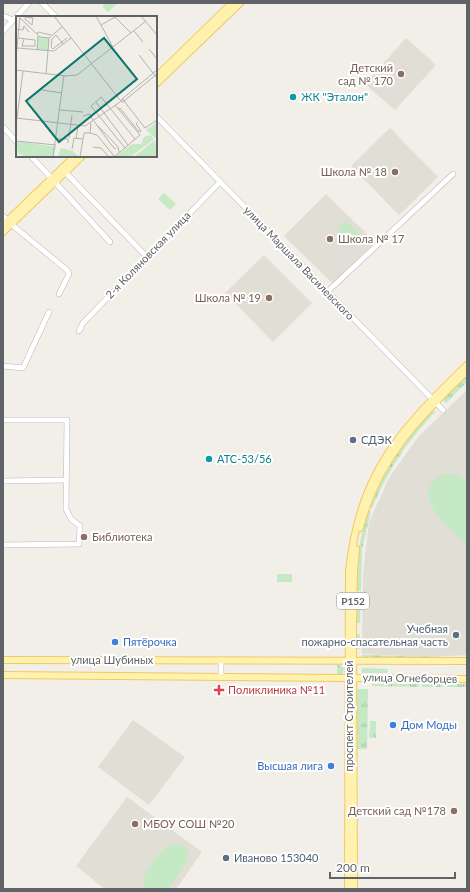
<svg xmlns="http://www.w3.org/2000/svg" width="470" height="892" font-family="Lato,sans-serif">
<style>
.education{fill:#e1ded6}
.grass{fill:url(#grass-tufts)}
.pitch{fill:#c5e8c5}
.lines{fill:none;stroke-linecap:round;stroke-linejoin:round}
.minor-casing{stroke:#b5b8bc;stroke-width:6}
.major-casing{stroke:#f2c960;stroke-width:8}
.minor{stroke:#fff;stroke-width:5}
.major{stroke:#fff2af;stroke-width:6}
.education-dot{fill:#8d6e63;stroke:#fff;stroke-width:1.5}
.culture-dot{fill:#0f9aa8;stroke:#fff;stroke-width:1.5}
.service-dot{fill:#5c6f8a;stroke:#fff;stroke-width:1.5}
.shop-dot{fill:#3f7fe0;stroke:#fff;stroke-width:1.5}
.health-dot{fill:#e0444e;stroke:#fff;stroke-width:1.5}
.labels{text-anchor:middle;stroke-width:4;stroke-linejoin:round;paint-order:stroke}
.shield{fill:#fff;stroke:#8f9295;stroke-width:1}
.shield-label{font-size:10px;font-weight:bold;fill:#5f6368}
.education-label{font-size:11px;fill:#785e54;stroke:#fff;text-anchor:end}
.culture-label{font-size:11px;fill:#0d838f;stroke:#fff;text-anchor:start}
.street-label{font-size:11px;fill:#5f6368;stroke:#fff}
.service-label{font-size:11px;fill:#4e5e75;stroke:#fff;text-anchor:start}
.shop-label{font-size:11px;fill:#366cbe;stroke:#fff;text-anchor:start}
.health-label{font-size:11px;fill:#be3a42;stroke:#fff;text-anchor:start}
.inset-road{fill:none;stroke:#b3b3b1;stroke-width:1}
.view{fill:#0f766e;fill-opacity:0.15;stroke:#0f766e;stroke-width:2}
.inset-edge{fill:none;stroke:#5f6368;stroke-width:2}
</style>
<defs>
<pattern id="grass-tufts" width="24" height="20" patternUnits="userSpaceOnUse"><rect width="24" height="20" fill="#c5e8c5"/><path d="M3 7l-1-3M5 7V3M7 7l1-3M15 17l-1-3M17 17v-4M19 17l1-3" fill="none" stroke="#a3c0a4"/></pattern>
</defs>
<rect width="100%" height="100%" fill="#f1efe8"/>
<g class="education">
<path d="M406 38 436 65 395 110 365 84Z"/>
<path d="M390 128 438 177 399 215 351 166Z"/>
<path d="M326 194 375 242 333 284 284 236Z"/>
<path d="M264 255 312 303 273 342 225 293Z"/>
<path d="M467 390V655L428 657 362 654 363 574 369 522 390 476 419 436Z"/>
<path d="M133 720 185 757 149 805 98 767Z"/>
<path d="M127 797 202 852 176 889H105L76 866Z"/>
</g>
<g class="grass">
<path d="M467 376V382L446 403 443 400Z"/>
<path d="M431 411H436C405 444 391 466 372 508L369 507 384 473 405 439Z"/>
<path d="M368 510 371 511 362 549 361 591H357L358 550Z"/>
<path d="M356 596H361L360 623H356Z"/>
<rect x="356" y="634" width="4" height="15"/>
<path d="M362 655 445 657V660L362 658Z"/>
<path d="M337 664 344 668 342 676 337 677Z"/>
<path d="M362 668 388 669 387 673H362Z"/>
<path d="M372 683 419 684V687L372 686Z"/>
<rect x="422" y="684" width="45" height="3"/>
<path d="M356 689H368L367 749H355Z"/>
<path d="M370 721H376V738H369Z"/>
</g>
<g class="pitch">
<path d="M106 3H118L108 12 102 6Z"/>
<path d="M164 193 176 204 170 210 158 199Z"/>
<path d="M346 220 364 238 354 247 337 229Z"/>
<path d="M444 474 459 475 467 481V545C450 528 404 493 444 474Z"/>
<rect x="277" y="574" width="15" height="8"/>
<path d="M174 844C205 846 176 878 168 889H145C144 886 143 883 143 880 144 871 165 845 174 844Z"/>
</g>
<g class="lines">
<g class="minor-casing">
<g id="minor">
<path d="M42 3 56 17"/>
<path d="M3 16 13 20"/>
<path d="M3 31 29 3"/>
<path d="M156 116 443 410"/>
<path d="M3 127 17 142"/>
<path d="M31 156 110 242"/>
<path d="M65 172 146 256"/>
<path d="M3 216 7 220"/>
<path d="M11 224 67 270 69 274 59 294"/>
<path d="M327 292 453 174"/>
<path d="M79 331 83 323 220 182"/>
<path d="M3 366 23 368 49 312"/>
<path d="M3 420H67L66 509 71 519 80 526 79 544 3 545"/>
<path d="M3 481 66 480"/>
<path d="M221 676V660"/>
</g>
</g>
<g class="major-casing">
<g id="major">
<path d="M156 77 232 3"/>
<path d="M156 84 240 3"/>
<path d="M3 225 75 156"/>
<path d="M3 232 82 156"/>
<path d="M360 528C377 460 418 418 467 371"/>
<path d="M3 660 467 661"/>
<path d="M3 675 467 679"/>
<path d="M348 889 349 571C360 472 399 431 467 365"/>
<path d="M354 889 353 627 354 570 356 549"/>
</g>
</g>
<use href="#minor" class="minor"/>
<use href="#major" class="major"/>
</g>
<g class="education-dot">
<circle cx="401" cy="74" r="4"/>
<circle cx="395" cy="172" r="4"/>
<circle cx="330" cy="239" r="4"/>
<circle cx="269" cy="298" r="4"/>
<circle cx="84" cy="537" r="4"/>
<circle cx="454" cy="811" r="4"/>
<circle cx="135" cy="824" r="4"/>
</g>
<g class="culture-dot">
<circle cx="293" cy="97" r="4"/>
<circle cx="209" cy="459" r="4"/>
</g>
<g class="service-dot">
<circle cx="353" cy="440" r="4"/>
<circle cx="456" cy="635" r="4"/>
<circle cx="226" cy="858" r="4"/>
</g>
<g class="shop-dot">
<circle cx="115" cy="642" r="4"/>
<circle cx="393" cy="725" r="4"/>
<circle cx="331" cy="766" r="4"/>
</g>
<path class="health-dot" d="M217 684h4v4h4v4h-4v4h-4v-4h-4v-4h4z"/>
<g class="labels">
<rect class="shield" x="337" y="593" width="32" height="16" rx="3"/>
<g class="shield-label">
<text x="353" y="605">Р152</text>
</g>
<g class="education-label">
<text x="393" y="72">Детский<tspan x="393" dy="13">сад № 170</tspan></text>
<text x="387" y="176">Школа № 18</text>
<text x="338" y="243" text-anchor="start">Школа № 17</text>
<text x="261" y="302">Школа № 19</text>
<text x="92" y="541" text-anchor="start">Библиотека</text>
<text x="446" y="815">Детский сад №178</text>
<text x="143" y="828" text-anchor="start">МБОУ СОШ №20</text>
</g>
<g class="culture-label">
<text x="301" y="101">ЖК "Эталон"</text>
<text x="217" y="463">АТС-53/56</text>
</g>
<g class="street-label">
<text transform="translate(148 255) rotate(-46)" y="4">2-я Коляновская улица</text>
<text transform="translate(299 263) rotate(46)" y="4">улица Маршала Василевского</text>
<text x="112" y="664">улица Шубиных</text>
<text transform="translate(410 678) rotate(1)" y="4">улица Огнеборцев</text>
<text transform="translate(349 716) rotate(-90)" y="4">проспект Строителей</text>
</g>
<g class="service-label">
<text x="361" y="444">СДЭК</text>
<text x="448" y="633" text-anchor="end">Учебная<tspan x="448" dy="13">пожарно-спасательная часть</tspan></text>
<text x="234" y="862">Иваново 153040</text>
</g>
<g class="shop-label">
<text x="123" y="646">Пятёрочка</text>
<text x="401" y="729">Дом Моды</text>
<text x="323" y="770" text-anchor="end">Высшая лига</text>
</g>
<g class="health-label">
<text x="228" y="694">Поликлиника №11</text>
</g>
</g>
<g transform="translate(16 16)">
<rect width="141" height="141" fill="#f1efe8"/>
<path d="M141 106V120L139 122 130 114ZM134 119 138 123 114 141H99L116 128H125L128 121ZM139 124 141 141H118ZM0 125 40 131 37 141H13L2 138ZM45 132 57 135 63 141H42Z" fill="#c5e8c5"/>
<path d="M22 21 33 22 32 35 21 34Z" fill="#c5e8c5"/>
<path class="inset-road" d="M38 0 104 84M80 0 97 31M125 0 141 19M10 1 17 2 16 9 9 3ZM99 1 115 17M4 2 24 21 33 22 46 11M85 9 101 0M0 13 7 14 8 10 13 16M118 15 127 26M21 18 22 16 35 19M2 22 19 24V30H6L8 23M47 28 46 26 44 24 40 19 36 23 35 31 37 33 39 31 46 26 51 22M1 32 38 35 55 22M133 33 141 43M21 34 22 20M32 35 33 22M123 39 141 62M0 42 4 0M0 54 50 60 61 59 130 5M30 58 32 35M141 58 108 85 107 86 104 85 107 83 108 85 129 112 141 104M26 74 46 77M106 83 141 54M80 86 112 129M102 93 104 92 123 116 125 115 120 108 122 106M44 94 67 96M67 100 74 98 77 105M0 102 69 110 104 86M78 105 93 126 99 133 100 132M75 107 74 117 81 119 98 140M0 110 7 55M82 110 102 131 103 136M53 122 56 99M40 123H52V127M60 123 62 110M0 125 40 129M77 131 85 132 93 141M109 132 75 90 84 82 85 81 119 123M56 133 58 122 67 123M37 141 48 59M64 141 68 117H74M98 141 124 119 99 89"/>
<path class="view" d="M88 22 121 63 43 126 10 85Z"/>
<rect width="141" height="141" class="inset-edge"/>
</g>
<rect width="470" height="892" fill="none" stroke="#5f6368" stroke-width="8"/>
<path d="M330 872v6h125v-6" fill="none" stroke="#5f6368" stroke-width="2"/>
<text x="336" y="872" font-size="12" fill="#5f6368" stroke="#ffffff" stroke-width="3" paint-order="stroke">200 m</text>
</svg>
